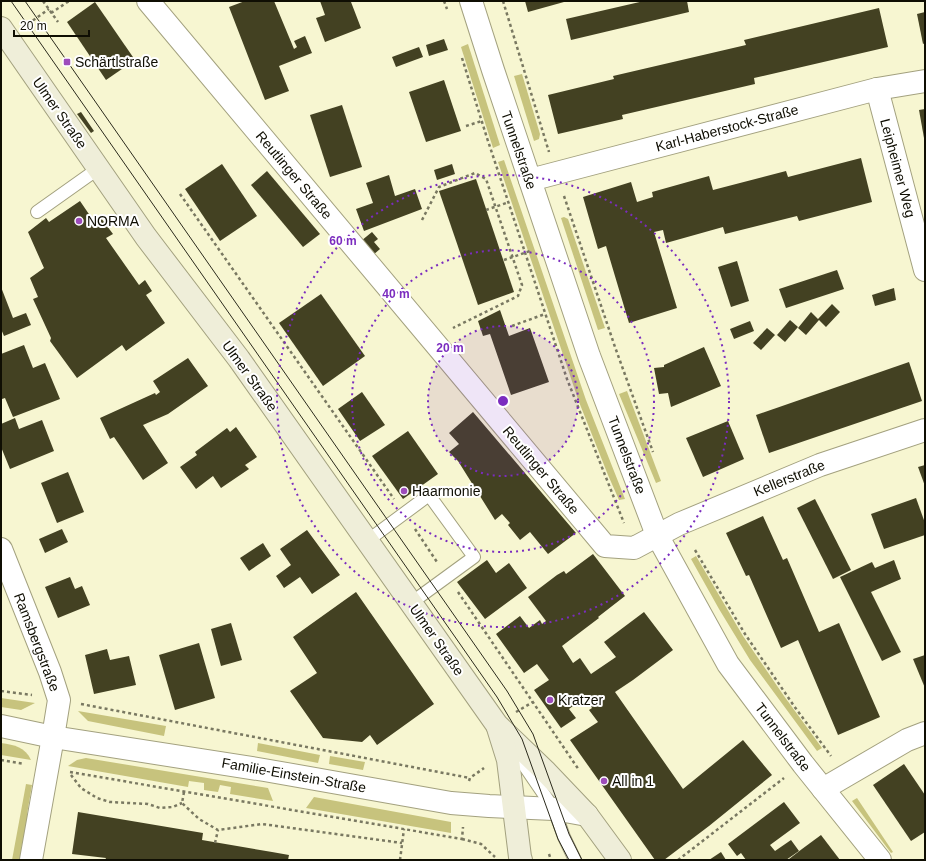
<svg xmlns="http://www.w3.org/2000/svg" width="926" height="861" font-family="Arial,sans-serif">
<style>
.green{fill:#c7c37d}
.building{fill:#434122}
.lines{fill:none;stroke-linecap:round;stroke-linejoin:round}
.lane-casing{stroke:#a3a17f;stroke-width:14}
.street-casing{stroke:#a3a17f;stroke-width:24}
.secondary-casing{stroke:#a3a17f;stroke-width:24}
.path{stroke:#797861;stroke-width:2.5;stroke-dasharray:3 3;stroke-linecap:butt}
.lane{stroke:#fff;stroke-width:12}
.street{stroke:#fff;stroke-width:22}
.secondary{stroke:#efeed9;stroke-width:22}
.tram{stroke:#2c2b1d;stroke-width:1}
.ring{fill:none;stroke:#7b2cbf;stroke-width:2;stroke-dasharray:2 4}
.poi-dot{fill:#9d4cbb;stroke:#fff;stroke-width:1.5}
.labels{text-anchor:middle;stroke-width:4;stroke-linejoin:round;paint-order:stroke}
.poi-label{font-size:14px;fill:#0f0e03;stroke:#fff;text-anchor:start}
.street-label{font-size:14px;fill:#0f0e03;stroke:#fff}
.centre{fill:#7b2cbf;stroke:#fff;stroke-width:2}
.ring-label{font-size:12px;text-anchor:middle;font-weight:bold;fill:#7b2cbf;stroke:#fff;stroke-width:4;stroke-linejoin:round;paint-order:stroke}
</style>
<rect width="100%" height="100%" fill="#f7f6d1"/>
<g class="green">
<path d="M468 44 500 145 493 148 461 47Z"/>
<path d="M522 74 540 134 539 139 534 141 514 76Z"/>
<path d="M504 160 586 400 625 499 619 500 608 475 579 402 498 162Z"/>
<path d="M564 217 568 219 605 328 598 330 561 218Z"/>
<path d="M627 391 661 481 656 483 619 394Z"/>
<path d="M696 556 743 636 784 696 822 748 817 751 750 660 719 609 691 559Z"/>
<path d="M1 698 35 703 21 710 1 707Z"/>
<path d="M78 711 166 726 164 736 88 721Z"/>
<path d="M1 743C15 745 25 747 31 760L1 755Z"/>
<path d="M258 743 320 755 318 763 257 751Z"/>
<path d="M330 756 365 762 363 770 329 764Z"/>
<path d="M86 758 268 788 273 801 230 794 231 787 220 785 218 792 204 790V783L189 781 188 787 68 766 77 760Z"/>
<path d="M26 784 32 785 27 814 33 822 30 839 22 844 20 860H12Z"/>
<path d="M314 797 451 822V833L306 808Z"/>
<path d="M857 798 893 852 891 853 852 801Z"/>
</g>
<g class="building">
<path d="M245 1H274L294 49 297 47 294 41 305 36 312 53 279 66 289 91 265 100 229 7Z"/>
<path d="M320 1 351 2 361 28 325 42 316 18 325 15Z"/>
<path d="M525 1H563L564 2 528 12Z"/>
<path d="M644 1H687L689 12 571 40 566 19Z"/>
<path d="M95 2 135 60 106 80 67 22Z"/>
<path d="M879 8 888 47 754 78 755 84 622 115 623 119 558 134 548 95 614 79 613 76 746 45 744 40Z"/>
<path d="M925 12V43L923 44 917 14Z"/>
<path d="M444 39 448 50 429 56 426 45Z"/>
<path d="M419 47 423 57 396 67 392 57Z"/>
<path d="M444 80 461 131 426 142 409 92Z"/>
<path d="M342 105 362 167 330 177 310 115Z"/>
<path d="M925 109V138H924L919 110Z"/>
<path d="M81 112 94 131 91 133 77 114Z"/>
<path d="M861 158 872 202 799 221 797 216 725 234 723 227 666 243 663 230 654 232 677 308 629 323 606 246 598 249 583 197 631 182 637 202 653 197 652 192 709 176 713 190 786 171 788 177Z"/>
<path d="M222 164 257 216 220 241 185 189Z"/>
<path d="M452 164 455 174 437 180 434 170Z"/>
<path d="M267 171 320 234 303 247 251 185Z"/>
<path d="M389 175 395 196 415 189 422 209 364 231 356 209 373 203 366 183Z"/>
<path d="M476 179 514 292 478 305 439 191Z"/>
<path d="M80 201 95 223 101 218 113 234 106 238 139 285 145 280 152 291 146 295 165 323 126 351 122 345 77 378 50 341 51 338 33 299 38 297 30 278 44 268 28 232 46 218 49 222Z"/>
<path d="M372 232 378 239 374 242 380 249 373 255 361 241Z"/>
<path d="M737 261 749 301 731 307 718 267Z"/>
<path d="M837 270 844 289 786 308 779 289Z"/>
<path d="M1 287 13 318 26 313 31 325 4 336 1 329Z"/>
<path d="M894 288 896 300 875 306 872 295Z"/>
<path d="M321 294 365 356 323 386 279 323Z"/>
<path d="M832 304 840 312 826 327 819 320 806 335 798 328 811 312 818 319Z"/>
<path d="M500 310 509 336 530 328 549 382 511 395 490 334 483 336 478 321Z"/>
<path d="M790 320 798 327 785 342 777 335Z"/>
<path d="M750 321 754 331 734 339 730 329Z"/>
<path d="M767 328 775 335 761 350 753 343Z"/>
<path d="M24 345 33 368 45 363 60 399 13 417 5 398 2 399 1 397V354Z"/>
<path d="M704 347 721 386 671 407 668 393 659 394 654 368 664 367V365Z"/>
<path d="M188 358 208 386 168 414 143 425 168 463 143 480 114 437 110 439 100 418 155 393 156 395 160 392 153 381Z"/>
<path d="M909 362 922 401 769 453 756 415Z"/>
<path d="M362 392 385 425 360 441 338 409Z"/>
<path d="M473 412 576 533 548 554 530 532 520 540 508 525 510 523 502 514 495 520 458 461 449 452 459 444 449 433Z"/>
<path d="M15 418 19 429 42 420 54 451 10 469 1 447V424Z"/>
<path d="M728 421 744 459 703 477 686 438Z"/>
<path d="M236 427 257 457 245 465 249 469 221 488 213 476 196 489 180 467 197 455 195 452 227 428 230 432Z"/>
<path d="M408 431 438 474 403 499 372 456Z"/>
<path d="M925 465V486L918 467Z"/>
<path d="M68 472 84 512 57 523 41 483Z"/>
<path d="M916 498 925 523V535L884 549 871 514Z"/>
<path d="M815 499 851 570 833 579 797 508Z"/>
<path d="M763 516 783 560 787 558 819 632 839 623 880 717 838 735 798 640 781 648 749 575 746 576 726 533Z"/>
<path d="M62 529 68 542 45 553 39 539Z"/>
<path d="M307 530 340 575 312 594 300 577 284 588 276 576 291 565 280 549Z"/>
<path d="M263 543 271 556 249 571 240 558Z"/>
<path d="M593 554 625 596 598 617 599 618 562 646 573 663 580 658 591 674 616 657 604 642 644 612 673 650 633 680 615 692 683 789 743 740 772 775 709 826 664 860H655L570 740 598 722 589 710 592 708 585 697 569 709 576 718 561 728 534 690 549 680 537 664 524 673 496 634 520 616 529 628 540 620 542 624 546 621 528 597 557 575 564 571 566 574Z"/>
<path d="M487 560 496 573 509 563 527 588 485 619 457 582Z"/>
<path d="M894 560 901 579 871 592 901 652 882 661 840 577 872 562 875 568Z"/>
<path d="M70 577 75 589 82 586 90 605 58 618 45 587Z"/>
<path d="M356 592 434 704 377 745 370 735 362 742 323 738 290 691 317 673 293 637Z"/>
<path d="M231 623 242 660 221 666 211 629Z"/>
<path d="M199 643 215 698 175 710 159 655Z"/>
<path d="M107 649 110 660 129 656 136 685 94 694 85 655Z"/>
<path d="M925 655V688L913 659Z"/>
<path d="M904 764 925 795V832L911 841 873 785Z"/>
<path d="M784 802 800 823 770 845 775 851 791 840 799 851 786 860H746L741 853 737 856 728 844Z"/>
<path d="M78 812 203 833 202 840 272 852 289 855 288 860H105L106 858 72 854Z"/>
<path d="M821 835 840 860 789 859 802 849Z"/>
<path d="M721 852 726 860H709Z"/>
</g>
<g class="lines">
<g class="lane-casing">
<g id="lane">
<path d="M37 212 99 168"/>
<path d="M367 541 429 495 474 557 411 603"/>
<path d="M517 755 554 809 564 837 575 860"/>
</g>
</g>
<g class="street-casing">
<g id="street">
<path d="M148 1 605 546 634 548 679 524 820 465 925 430"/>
<path d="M471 1 493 70 589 356 657 535 728 664 803 764 880 860"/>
<path d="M877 89 925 270"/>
<path d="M530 180 877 89 925 81"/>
<path d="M1 549 50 672 59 700 53 737 31 860"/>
<path d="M1 726 53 737 264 770 451 803 489 806 554 809 587 815"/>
<path d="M823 789 907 740 925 733"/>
</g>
</g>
<g class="secondary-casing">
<g id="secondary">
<path d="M1 28 146 237 239 359 497 725 546 772 587 815 620 860"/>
<path d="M498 728 508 760 520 857 521 860"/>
</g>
</g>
<g class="path">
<path d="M43 1 58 22"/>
<path d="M444 1 447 9"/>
<path d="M503 1 549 152"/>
<path d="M51 13 69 1"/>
<path d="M28 24 49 9"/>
<path d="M462 58 487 138 567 379 624 523"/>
<path d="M466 126 482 121"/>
<path d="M180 194 394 499"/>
<path d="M564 196 615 347 653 452"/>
<path d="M486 210 509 202"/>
<path d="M422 220 439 187 475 173 486 179 522 285 518 296 453 328"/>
<path d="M504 260 530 251"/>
<path d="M512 326 545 314"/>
<path d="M415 529 437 562"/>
<path d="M695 550 745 634 794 706 831 756"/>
<path d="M458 592 579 770"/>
<path d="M1 691 32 695"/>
<path d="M81 704 470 778"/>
<path d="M516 712 533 702"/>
<path d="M1 760 24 764"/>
<path d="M70 772 462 839 463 827"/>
<path d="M71 775 81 788 97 798 110 802 148 804 160 808 173 807 182 803"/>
<path d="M469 781 470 778 484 768"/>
<path d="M184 792 182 803 199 819 218 830 262 824 402 843"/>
<path d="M462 839 481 844 495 857"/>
<path d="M215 843 218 830"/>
<path d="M549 854 551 860"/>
<path d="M400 860 404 829"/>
<path d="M678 860 784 778"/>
</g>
<use href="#lane" class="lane"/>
<use href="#street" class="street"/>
<use href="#secondary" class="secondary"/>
<g class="tram">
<path d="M11 1 497 697 522 739 558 839 569 860"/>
<path d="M25 1 507 691 533 734 569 834 582 860"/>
</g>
</g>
<circle cx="503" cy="401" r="75" fill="#7b2cbf" fill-opacity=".12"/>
<g class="ring">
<circle cx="503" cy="401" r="75"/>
<circle cx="503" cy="401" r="151"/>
<circle cx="503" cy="401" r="226"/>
</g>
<g class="poi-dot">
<rect x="63" y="58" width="8" height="8" rx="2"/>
<circle cx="79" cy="221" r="4"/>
<circle cx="404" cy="491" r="4"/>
<circle cx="550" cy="700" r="4"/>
<circle cx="604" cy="781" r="4"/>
</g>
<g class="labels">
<g class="poi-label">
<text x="75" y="67">Schärtlstraße</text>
<text x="87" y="226">NORMA</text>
<text x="412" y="496">Haarmonie</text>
<text x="558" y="705">Kratzer</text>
<text x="612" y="786">All in 1</text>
</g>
<g class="street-label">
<text transform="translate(60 113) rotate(55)" y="5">Ulmer Straße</text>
<text transform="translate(727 128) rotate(-15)" y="5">Karl-Haberstock-Straße</text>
<text transform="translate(519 150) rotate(71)" y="5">Tunnelstraße</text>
<text transform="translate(898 168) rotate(75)" y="5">Leipheimer Weg</text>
<text transform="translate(294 175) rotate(50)" y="5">Reutlinger Straße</text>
<text transform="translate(250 376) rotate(54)" y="5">Ulmer Straße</text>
<text transform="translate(627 455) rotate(69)" y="5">Tunnelstraße</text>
<text transform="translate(541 470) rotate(50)" y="5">Reutlinger Straße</text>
<text transform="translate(789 478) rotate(-22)" y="5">Kellerstraße</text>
<text transform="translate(437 640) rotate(55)" y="5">Ulmer Straße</text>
<text transform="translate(37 642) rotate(69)" y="5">Ramsbergstraße</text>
<text transform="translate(783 737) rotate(53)" y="5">Tunnelstraße</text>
<text transform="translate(294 775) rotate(10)" y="5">Familie-Einstein-Straße</text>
</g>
</g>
<circle cx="503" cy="401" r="6" class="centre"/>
<g class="ring-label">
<text x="343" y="245">60 m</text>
<text x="396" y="298">40 m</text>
<text x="450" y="352">20 m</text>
</g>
<rect width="926" height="861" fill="none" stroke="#0f0e03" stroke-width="4"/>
<path d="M14 30v6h75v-6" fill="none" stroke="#0f0e03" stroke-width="2"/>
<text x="20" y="30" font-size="12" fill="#0f0e03" stroke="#ffffff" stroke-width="3" paint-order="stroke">20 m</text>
</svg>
